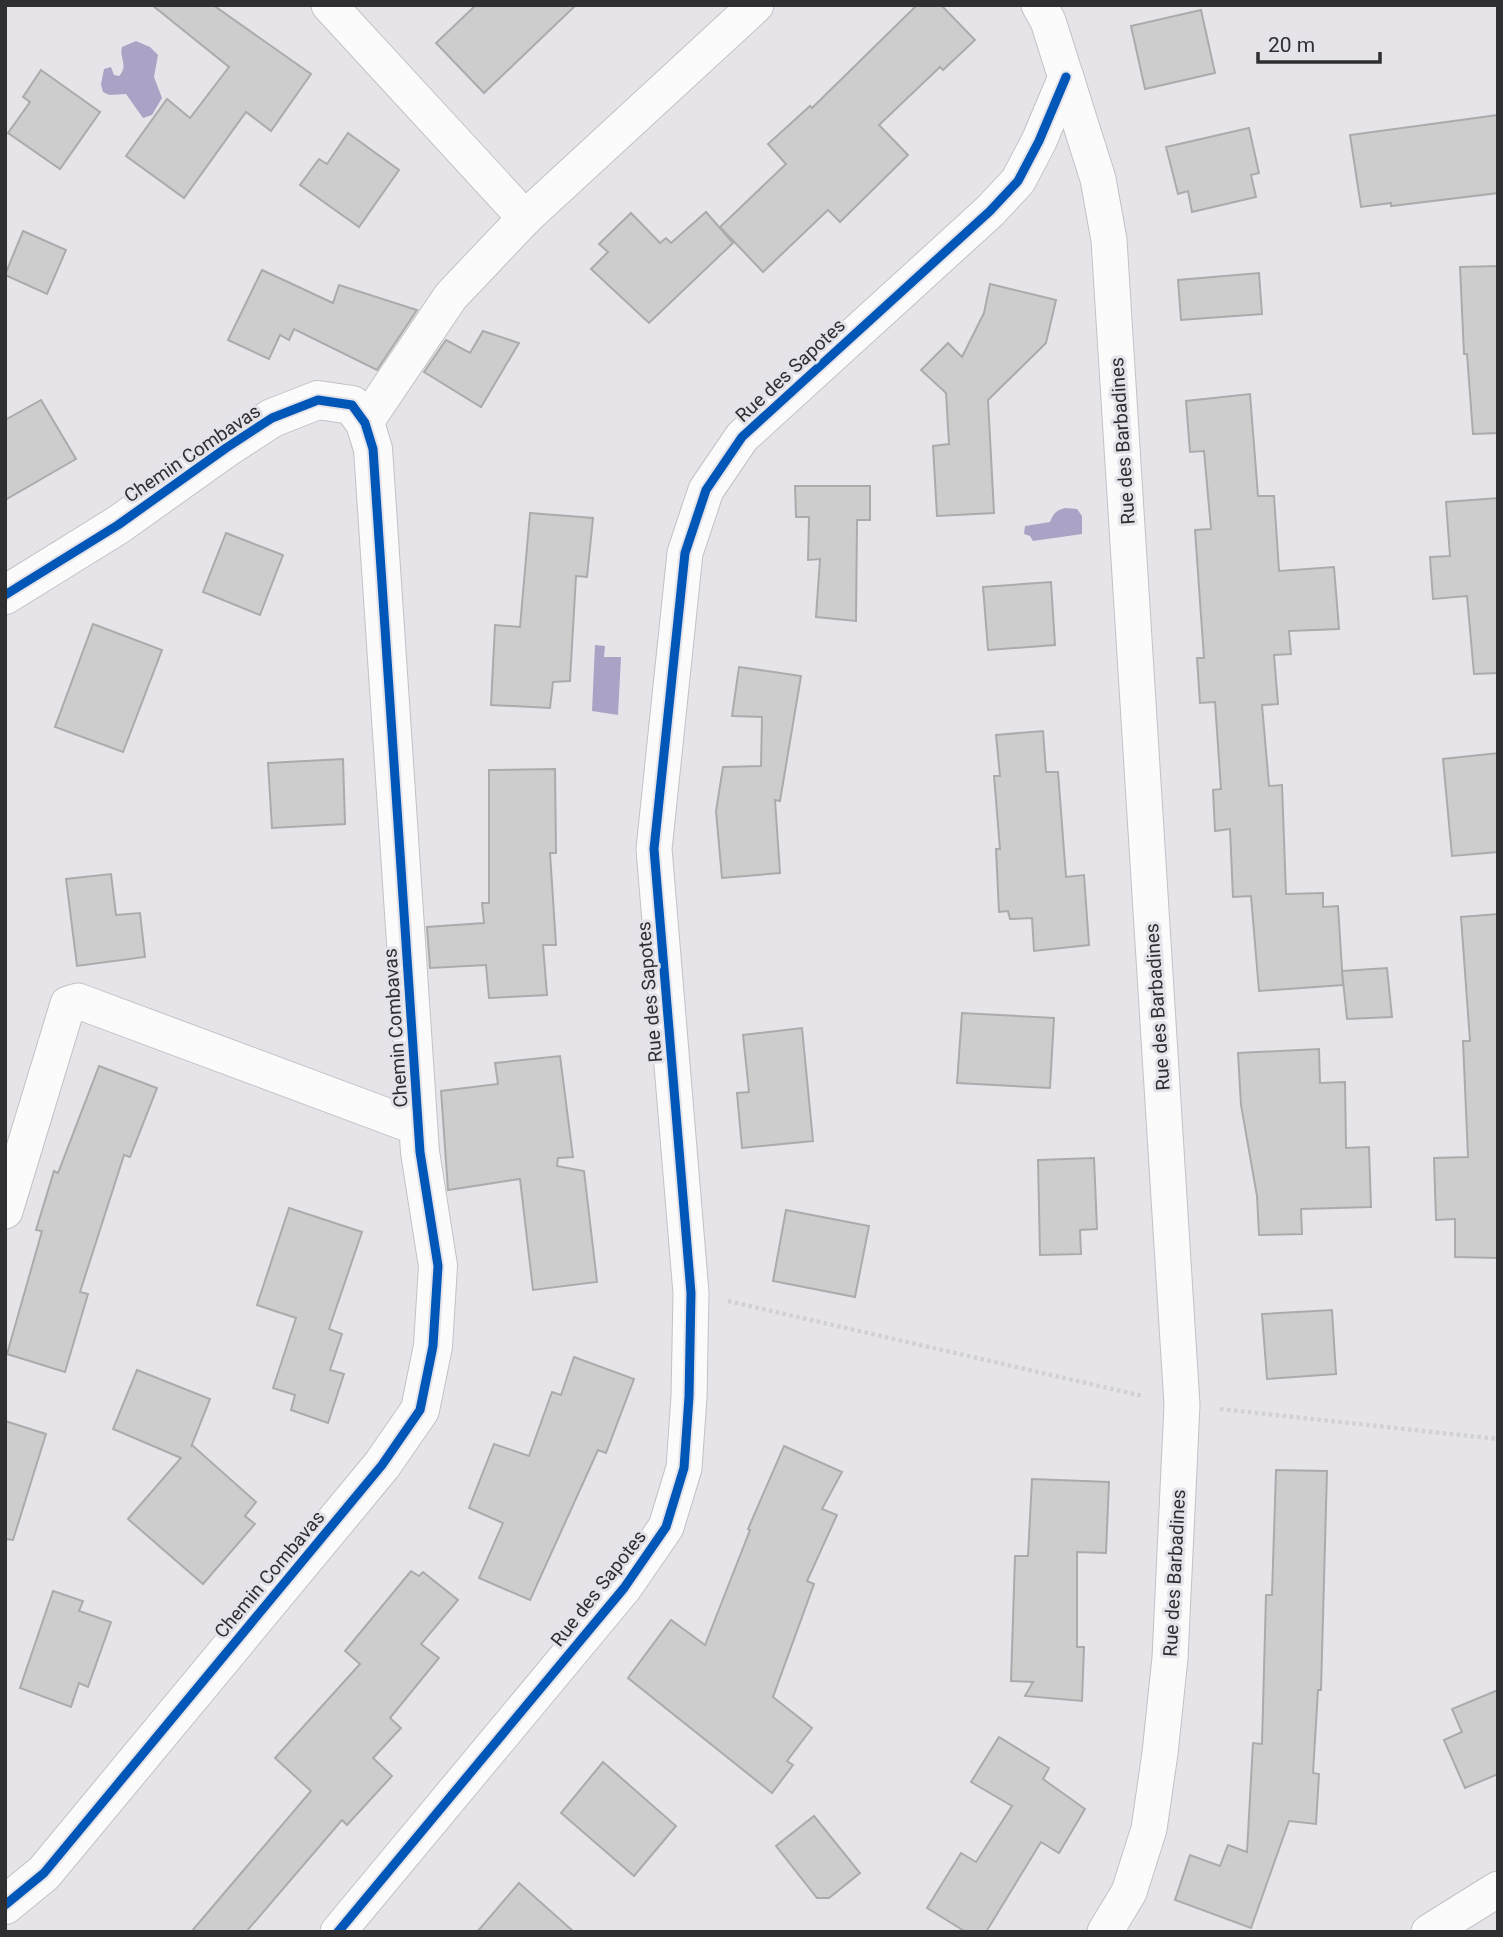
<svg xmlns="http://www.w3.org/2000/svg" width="1503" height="1937" font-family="Roboto,sans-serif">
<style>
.water{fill:#aba2c6}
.building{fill:#cdcdce;stroke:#ababac;stroke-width:2}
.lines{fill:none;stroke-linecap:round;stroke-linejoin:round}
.minor-casing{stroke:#c3c1c5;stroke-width:37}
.tertiary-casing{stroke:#c3c1c5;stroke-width:40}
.path{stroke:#d2d1d2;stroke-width:4.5;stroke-dasharray:3.5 3.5;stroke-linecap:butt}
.minor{stroke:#fbfbfc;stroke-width:35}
.tertiary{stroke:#fbfbfc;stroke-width:38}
.cycleway-casing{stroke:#e5e3ea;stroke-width:13}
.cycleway{stroke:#0057b8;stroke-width:9}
.labels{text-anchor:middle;stroke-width:6;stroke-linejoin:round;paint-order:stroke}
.street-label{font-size:19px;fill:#2f2f32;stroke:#e5e3ea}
</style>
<rect width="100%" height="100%" fill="#e6e4e9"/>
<g class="water">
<path d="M136 41 150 47 158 55 154 77 162 98 152 115 143 118 126 94 109 95 103 92 101 84 104 69 111 67 114 75 119 76C129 66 119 58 122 47Z"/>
<path d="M1065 508 1077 509 1082 516V534L1033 541 1030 536 1024 534 1025 526 1050 522C1053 514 1056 510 1065 508Z"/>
<path d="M595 645 605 646 604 657H621L618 715 592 711Z"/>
</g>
<g class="building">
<path d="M152 5H213L311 74 271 131 246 112 184 198 126 156 167 99 190 118 229 67Z"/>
<path d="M476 5H576L484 93 436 43Z"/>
<path d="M917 5H941L975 40 943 70 940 67 879 125 908 155 840 222 828 210 763 272 720 227 786 164 768 144 810 106 812 108Z"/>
<path d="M1201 10 1215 73 1145 89 1131 26Z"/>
<path d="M41 70 100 112 60 169 8 133 30 102 23 97Z"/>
<path d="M1498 115V193L1391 206V203L1361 207 1350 135Z"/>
<path d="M1249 128 1259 173 1251 175 1256 197 1192 212 1188 191 1178 194 1166 147Z"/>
<path d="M348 133 399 170 359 227 300 185 319 159 327 164Z"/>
<path d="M706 212 733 243 649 323 591 269 608 252 599 244 631 213 660 243 666 238 671 243Z"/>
<path d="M23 231 66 250 47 294 5 275Z"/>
<path d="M1498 266V433L1473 434 1467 354H1464L1460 267Z"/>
<path d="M262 270 333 303 339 285 417 310 377 370 294 329 289 340 280 335 269 359 228 340Z"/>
<path d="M1259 273 1262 314 1181 320 1178 280Z"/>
<path d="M990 284 1056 300 1046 343 988 400 994 513 937 516 933 446 949 444 946 393 921 370 948 343 962 357 984 313Z"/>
<path d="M483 331 519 343 481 407 424 372 446 340 470 353Z"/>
<path d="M1250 394 1258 496H1274L1279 571 1334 567 1339 629 1289 631 1291 654 1274 655 1278 704 1262 705 1269 786 1282 785 1286 894 1323 893V907L1338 906 1343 985 1259 991 1251 896 1233 897 1230 829 1215 831 1213 790 1221 789 1215 702 1200 703 1197 658H1204L1195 530 1211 529 1204 451 1190 452 1186 401Z"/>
<path d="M41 400 76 459 5 500V420Z"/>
<path d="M795 486H870V520H857L856 621 816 617 820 559 808 560 809 517H796Z"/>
<path d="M1498 498V673L1474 674 1467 596 1433 599 1430 557 1450 556 1446 502Z"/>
<path d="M530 513 593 518 587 577 576 576 570 681 553 682 550 708 491 705 495 625 520 627Z"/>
<path d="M226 533 283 555 260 615 203 592Z"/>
<path d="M1051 582 1055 645 988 650 983 587Z"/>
<path d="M93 624 162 650 123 752 55 727Z"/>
<path d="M739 667 801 676 780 801 775 800 780 873 722 878 716 811 723 767 761 766 762 717 732 716Z"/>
<path d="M1043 731 1046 772H1058L1066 877 1084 875 1089 945 1034 951 1032 918 1010 919 1008 911 999 912 996 849H1000L994 776H1000L996 735Z"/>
<path d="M1498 753V852L1452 856 1443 759Z"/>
<path d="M343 759 345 824 272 828 268 763Z"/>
<path d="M555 769 556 853H550L556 945H543L547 995 489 998 486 965 430 968 427 927 484 923 482 903H489V770Z"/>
<path d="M111 874 116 915 140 913 145 957 77 966 66 879Z"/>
<path d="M1498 914V1258L1455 1257V1219L1436 1220 1434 1158 1468 1157 1463 1041H1470L1461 917Z"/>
<path d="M1387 968 1392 1017 1347 1019 1342 971Z"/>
<path d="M962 1013 1054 1018 1050 1088 957 1083Z"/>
<path d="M802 1028 813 1141 742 1148 737 1093 749 1092 743 1035Z"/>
<path d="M1319 1049 1320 1083 1345 1082 1346 1148 1369 1147 1371 1207 1301 1209 1302 1234 1259 1235 1257 1196 1241 1105 1238 1053Z"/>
<path d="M560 1056 573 1157 558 1158 557 1166 584 1171 597 1282 533 1290 520 1179 448 1190 441 1091 498 1084 495 1063Z"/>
<path d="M99 1066 157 1088 130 1157 124 1155 80 1292 88 1294 65 1372 7 1354 42 1231 36 1230 54 1171 58 1173Z"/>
<path d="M1094 1158 1097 1229 1080 1230 1081 1254 1040 1255 1038 1160Z"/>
<path d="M289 1208 362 1232 329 1329 342 1334 330 1370 344 1374 328 1423 291 1410 295 1395 273 1388 296 1318 257 1305Z"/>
<path d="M786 1210 869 1226 855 1297 773 1281Z"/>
<path d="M1332 1310 1336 1374 1267 1379 1262 1314Z"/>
<path d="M574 1357 634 1379 606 1453 598 1450 530 1600 479 1578 503 1523 469 1508 494 1444 529 1456 552 1392 561 1395Z"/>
<path d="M137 1370 210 1399 191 1447 192 1445 256 1502 245 1516 255 1524 203 1584 128 1519 181 1458 113 1429Z"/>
<path d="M5 1421 46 1434 13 1540 5 1539Z"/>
<path d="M784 1446 842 1472 822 1509 837 1515 807 1581 814 1584 773 1697 812 1728 787 1761 793 1765 772 1793 628 1678 671 1620 705 1645 750 1530 748 1529Z"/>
<path d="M1276 1470 1327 1471 1321 1690H1318L1313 1773 1319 1774 1316 1824 1289 1821 1251 1928 1175 1900 1190 1855 1220 1866 1228 1845 1247 1852 1253 1743 1262 1744 1266 1595H1272Z"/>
<path d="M1032 1479 1109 1482 1106 1553 1077 1552V1647H1084L1082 1701 1025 1696 1033 1682 1011 1681 1015 1556H1028Z"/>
<path d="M411 1571 419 1576 423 1572 458 1600 421 1644 439 1658 390 1718 401 1728 373 1758 392 1776 347 1825 342 1820 246 1932H191L311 1791 275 1758 360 1664 345 1651Z"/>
<path d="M53 1591 83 1601 79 1611 111 1622 88 1687 79 1683 71 1707 20 1688Z"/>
<path d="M1498 1690V1774L1465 1788 1444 1740 1462 1732 1452 1709Z"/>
<path d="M999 1737 1049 1768 1043 1779 1085 1809 1059 1853 1041 1842 986 1932H966L927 1908 961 1853 976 1862 1012 1806 971 1782Z"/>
<path d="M603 1762 676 1826 634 1876 561 1813Z"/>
<path d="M814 1816 860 1873 829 1898H817L776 1846Z"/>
<path d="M519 1883 574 1932H477Z"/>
</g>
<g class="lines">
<g class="minor-casing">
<g id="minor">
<path d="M329 5 525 218"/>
<path d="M1039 5 1048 21 1098 179 1109 240 1182 1405 1170 1658 1160 1753 1149 1829 1129 1892 1105 1932"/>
<path d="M365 423 451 296 525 218 756 5"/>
<path d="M5 1211 68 1004 78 1001 419 1128"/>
<path d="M338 1932 624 1588 666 1527 684 1468 689 1397 691 1293 654 849 685 553 706 490 742 437 990 211 1018 181 1039 141 1066 77"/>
<path d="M1429 1932 1498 1889"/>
</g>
</g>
<g class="tertiary-casing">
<path id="tertiary" d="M5 595 118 525 226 448 272 418 318 400 352 405 365 423 373 449 420 1152 438 1266 433 1346 420 1410 382 1465 44 1873 5 1905"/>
</g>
<g class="path">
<path d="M728 1301 1143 1396"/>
<path d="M1220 1409 1498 1439"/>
</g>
<use href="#minor" class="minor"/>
<use href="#tertiary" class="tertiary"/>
<g class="cycleway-casing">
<g id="cycleway">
<path d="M5 595 118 525 226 448 272 418 318 400 352 405 365 423 373 449 420 1152 438 1266 433 1346 420 1410 382 1465 44 1873 5 1905"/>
<path d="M338 1932 624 1588 666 1527 684 1468 689 1397 691 1293 654 849 685 553 706 490 742 437 990 211 1018 181 1039 141 1066 77"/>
</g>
</g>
<use href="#cycleway" class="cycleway"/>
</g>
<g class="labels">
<g class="street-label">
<text transform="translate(790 370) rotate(-43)" y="7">Rue des Sapotes</text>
<text transform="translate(1122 441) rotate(-94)" y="7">Rue des Barbadines</text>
<text transform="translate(192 453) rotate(-34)" y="7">Chemin Combavas</text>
<text transform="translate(649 992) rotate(-95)" y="7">Rue des Sapotes</text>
<text transform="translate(1157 1007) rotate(-94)" y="7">Rue des Barbadines</text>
<text transform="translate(395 1028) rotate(-94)" y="7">Chemin Combavas</text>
<text transform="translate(1174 1573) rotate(-87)" y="7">Rue des Barbadines</text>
<text transform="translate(269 1574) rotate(-50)" y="7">Chemin Combavas</text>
<text transform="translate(598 1588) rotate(-52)" y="7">Rue des Sapotes</text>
</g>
</g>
<rect width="1503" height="1937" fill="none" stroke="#2f2f32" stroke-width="14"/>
<path d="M1258 52v10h122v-10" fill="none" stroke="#2f2f32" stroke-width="3.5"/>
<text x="1268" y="52" font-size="21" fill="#2f2f32" stroke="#e5e3ea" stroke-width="5" paint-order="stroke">20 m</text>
</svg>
